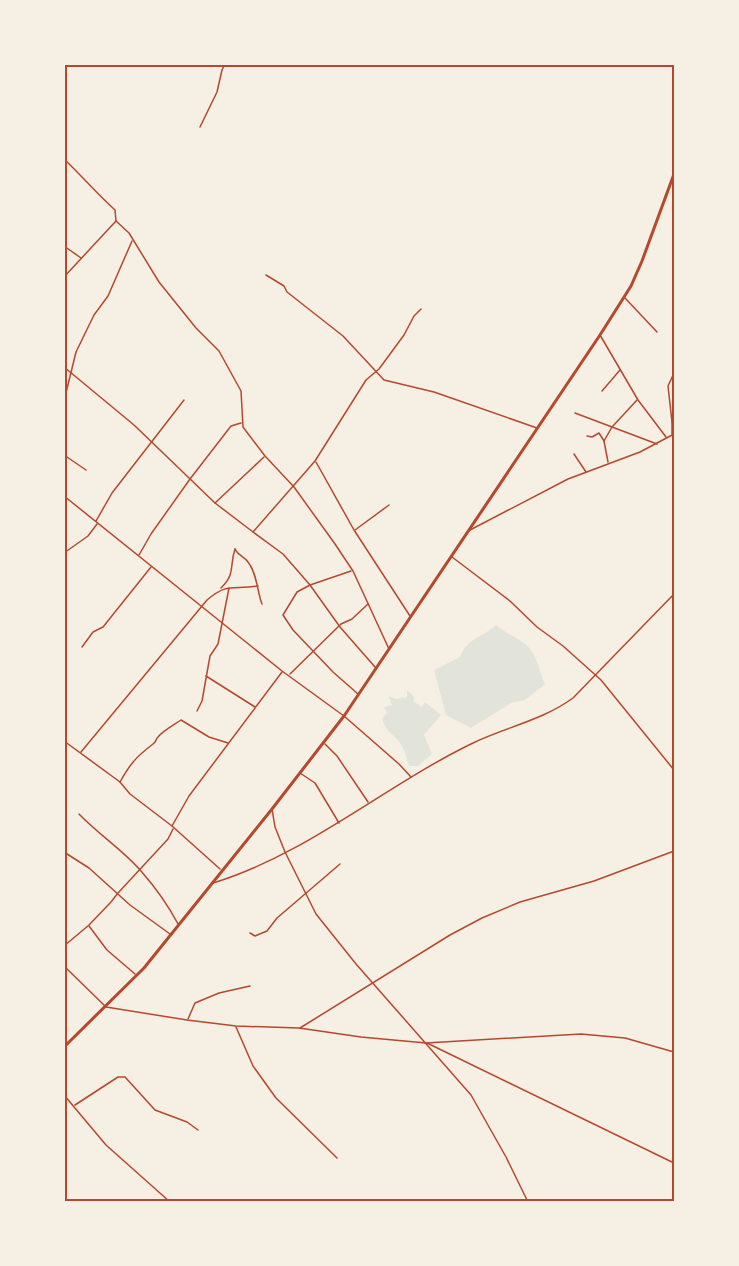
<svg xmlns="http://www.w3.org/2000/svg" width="739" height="1266" font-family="Lato,sans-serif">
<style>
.green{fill:#e2e4dc}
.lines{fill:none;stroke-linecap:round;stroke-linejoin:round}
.minor{stroke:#b5482f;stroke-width:1.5}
.trunk{stroke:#b5482f;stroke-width:3}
.neatline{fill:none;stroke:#b5482f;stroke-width:2}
</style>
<rect width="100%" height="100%" fill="#f6efe4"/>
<g class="green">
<path d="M496 625C506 634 516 636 525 644 537 653 539 671 545 684L525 700 511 703 471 728 446 715 434 670 460 657C468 637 482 638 496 625Z"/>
<path d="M407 690 414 697 413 701 422 707 425 702 441 715 424 735 432 754 418 766H409C406 756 404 746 396 738 388 731 385 729 382 718L387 713 384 707 392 705 388 696 396 699 407 697Z"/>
</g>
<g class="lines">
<g class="minor">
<path d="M200 127 217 92 222 70 225 64"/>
<path d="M64 159C82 176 97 194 115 210L116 221 64 277"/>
<path d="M116 221 129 233 159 282 196 328 219 351 241 391 243 427 265 456 294 487 335 544 353 571 389 649"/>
<path d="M64 246 81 258"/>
<path d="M266 275 284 286 287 292 343 336 384 380 434 392 537 428"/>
<path d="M625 298 657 332"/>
<path d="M600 335 638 400 666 437"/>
<path d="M64 367 134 425 215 503 253 532"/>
<path d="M602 391 620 370"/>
<path d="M64 401 76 352 94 315 108 296 132 241"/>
<path d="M575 413 657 444"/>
<path d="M672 422 668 386 674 373"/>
<path d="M672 434V422L674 418"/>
<path d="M587 436 592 437 599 433 604 441 608 462"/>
<path d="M604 441 612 427 637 400"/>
<path d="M574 454 586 472"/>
<path d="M64 455 86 470"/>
<path d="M316 462 354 530 410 616"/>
<path d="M64 496 282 671 344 716 399 764 411 777"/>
<path d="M215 503 264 457"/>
<path d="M96 521 112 493 184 400"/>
<path d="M355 530 389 505"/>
<path d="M470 530 568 479 640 452 674 434"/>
<path d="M235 549C238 556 244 556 248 562 257 573 257 591 262 604"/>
<path d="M64 553 88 536 97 524"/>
<path d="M139 555 151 534 190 479 231 426 241 423"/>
<path d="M452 557 510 601 537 627 563 646 601 680 674 770"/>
<path d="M351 571 310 585 297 592 283 615 293 630 333 672 358 694"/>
<path d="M221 588C236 573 229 567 235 549"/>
<path d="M82 647 93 632 103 627 151 567"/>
<path d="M375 667 340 627 310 585 283 554 253 532 315 461 366 380 379 369 404 335 414 316 421 309"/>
<path d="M290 674 341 624 352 619 368 604"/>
<path d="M206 676 255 707"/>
<path d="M197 711 202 701 210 656 218 644 229 588"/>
<path d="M64 741 120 782 130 794 172 826 220 869"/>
<path d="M325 744 337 756 368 802"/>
<path d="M81 752 207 600C228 582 233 590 258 586"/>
<path d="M300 773 315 783 339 823"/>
<path d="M120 782C130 764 136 757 153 744 157 741 155 740 158 737 164 730 174 725 181 720L209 737 228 743"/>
<path d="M272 809 275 827 285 852 316 914 356 964 471 1095 506 1157 528 1202"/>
<path d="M79 814C98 834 123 850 141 871 155 887 168 905 178 924"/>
<path d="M172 826 189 796 282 672"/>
<path d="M64 852 89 868 130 905 170 934"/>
<path d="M213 883C308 854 384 786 473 743 506 727 543 720 573 698L674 594"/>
<path d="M89 926 107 950 135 974"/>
<path d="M250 933 255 936 267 931 277 918 340 864"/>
<path d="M64 946 89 925 111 902 118 893 168 839 173 829"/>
<path d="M64 966 106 1007 187 1020 236 1026 299 1028 361 1037 426 1043 581 1034 625 1038 674 1052"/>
<path d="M188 1019 195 1003 219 993 250 986"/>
<path d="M236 1027 253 1066 276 1098 337 1158"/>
<path d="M300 1028 450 935 482 918 520 902 594 881 674 851"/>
<path d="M427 1043 674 1163"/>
<path d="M64 1095 106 1145 170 1202"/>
<path d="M75 1105 118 1077H125L155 1110 187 1122 198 1130"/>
</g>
<path class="trunk" d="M64 1047 144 968 272 809 344 716 600 335 631 286 642 261 674 174"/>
</g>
<rect width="739" height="1266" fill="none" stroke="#f6efe4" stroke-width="132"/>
<rect x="66" y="66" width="607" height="1134" class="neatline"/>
</svg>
